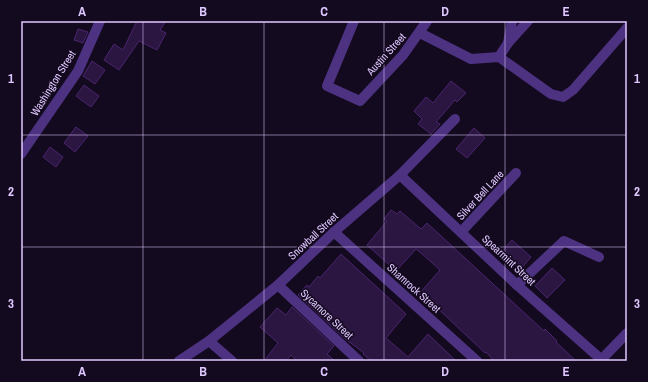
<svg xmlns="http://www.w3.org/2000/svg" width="648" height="382" font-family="'Archivo Narrow',sans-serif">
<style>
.building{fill:#2b1541;stroke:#4a256f}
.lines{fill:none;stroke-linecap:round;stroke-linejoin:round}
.minor{stroke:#4d3282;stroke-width:10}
.grid{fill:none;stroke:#dfc8ff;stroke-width:1;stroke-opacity:0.55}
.labels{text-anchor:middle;stroke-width:3;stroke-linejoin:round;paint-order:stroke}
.street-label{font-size:11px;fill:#dfc8ff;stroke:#140a1f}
.neatline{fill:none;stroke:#dfc8ff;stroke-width:1.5}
.grid-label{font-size:13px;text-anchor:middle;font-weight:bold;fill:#dfc8ff}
</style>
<rect width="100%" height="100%" fill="#140a1f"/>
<g class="building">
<path d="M137 21H166L160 30 166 33 157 50 139 41 119 70 104 60 114 44 123 50Z"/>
<path d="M78 29 88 32 83 43 74 40Z"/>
<path d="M92 61 105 70 95 84 83 76Z"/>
<path d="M451 81 466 93 457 102 455 100 436 122 440 124 431 134 418 124 422 119 414 111 426 97 433 103Z"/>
<path d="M84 85 99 96 91 107 76 96Z"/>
<path d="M76 127 88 136 75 152 64 143Z"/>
<path d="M474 128 485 138 467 158 456 149Z"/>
<path d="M50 147 63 157 56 167 43 157Z"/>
<path d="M391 210 397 214 400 211 421 229 427 223 544 331 545 329 557 341 556 342 576 361H494L486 352 485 353 432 303 430 304 419 294 440 270 421 253 416 249 396 271 367 245 387 221 384 219Z"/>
<path d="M512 240 531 257 520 270 501 252Z"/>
<path d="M341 254 406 314 386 338 408 357 428 334 456 361H371L363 354 364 353 343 337 298 295 307 285 309 287 318 276 320 278Z"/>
<path d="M552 268 565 280 547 298 535 286Z"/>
<path d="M292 307 334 346 327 354 335 361H297L291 355 286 361H264L278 343 260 327 277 308 286 315Z"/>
</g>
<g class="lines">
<g class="minor">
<path d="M354 21 327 86 360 101 403 55 427 21"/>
<path d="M420 33 471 59 499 57 551 94 563 97 573 90 627 28"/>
<path d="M508 43 512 21"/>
<path d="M499 57 508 43 528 21"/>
<path d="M21 154 78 71 100 21"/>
<path d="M400 175 517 285 603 361"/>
<path d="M334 232 477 361"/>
<path d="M461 232 516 173"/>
<path d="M278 285 359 361"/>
<path d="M517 285 564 241 599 257"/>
<path d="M209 341 232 361"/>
<path d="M179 361 209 341 278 285 334 232 400 175 455 119"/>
<path d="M600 361 627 333"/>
</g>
</g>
<path class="grid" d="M143 21V361M264 21V361M384 21V361M505 21V361M21 135H627M21 247H627"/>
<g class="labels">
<g class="street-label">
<text transform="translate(386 54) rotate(-48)" y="4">Austin Street</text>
<text transform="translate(53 83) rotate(-58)" y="4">Washington Street</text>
<text transform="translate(480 195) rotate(-47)" y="4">Silver Bell Lane</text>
<text transform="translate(313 236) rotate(-43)" y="4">Snowball Street</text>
<text transform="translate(509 260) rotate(43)" y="4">Spearmint Street</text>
<text transform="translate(414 288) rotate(42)" y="4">Shamrock Street</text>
<text transform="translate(327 314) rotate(43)" y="4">Sycamore Street</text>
</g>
</g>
<rect width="648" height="382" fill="none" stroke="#140a1f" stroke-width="44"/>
<rect x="22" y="22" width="604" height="338" class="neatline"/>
<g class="grid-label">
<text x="82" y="16">A</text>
<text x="203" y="16">B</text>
<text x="324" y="16">C</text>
<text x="445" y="16">D</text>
<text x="566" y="16">E</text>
<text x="11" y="83">1</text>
<text x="637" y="83">1</text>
<text x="11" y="196">2</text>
<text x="637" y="196">2</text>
<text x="11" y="308">3</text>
<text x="637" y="308">3</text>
<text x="82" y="376">A</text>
<text x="203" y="376">B</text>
<text x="324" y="376">C</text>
<text x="445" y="376">D</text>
<text x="566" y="376">E</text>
</g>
</svg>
